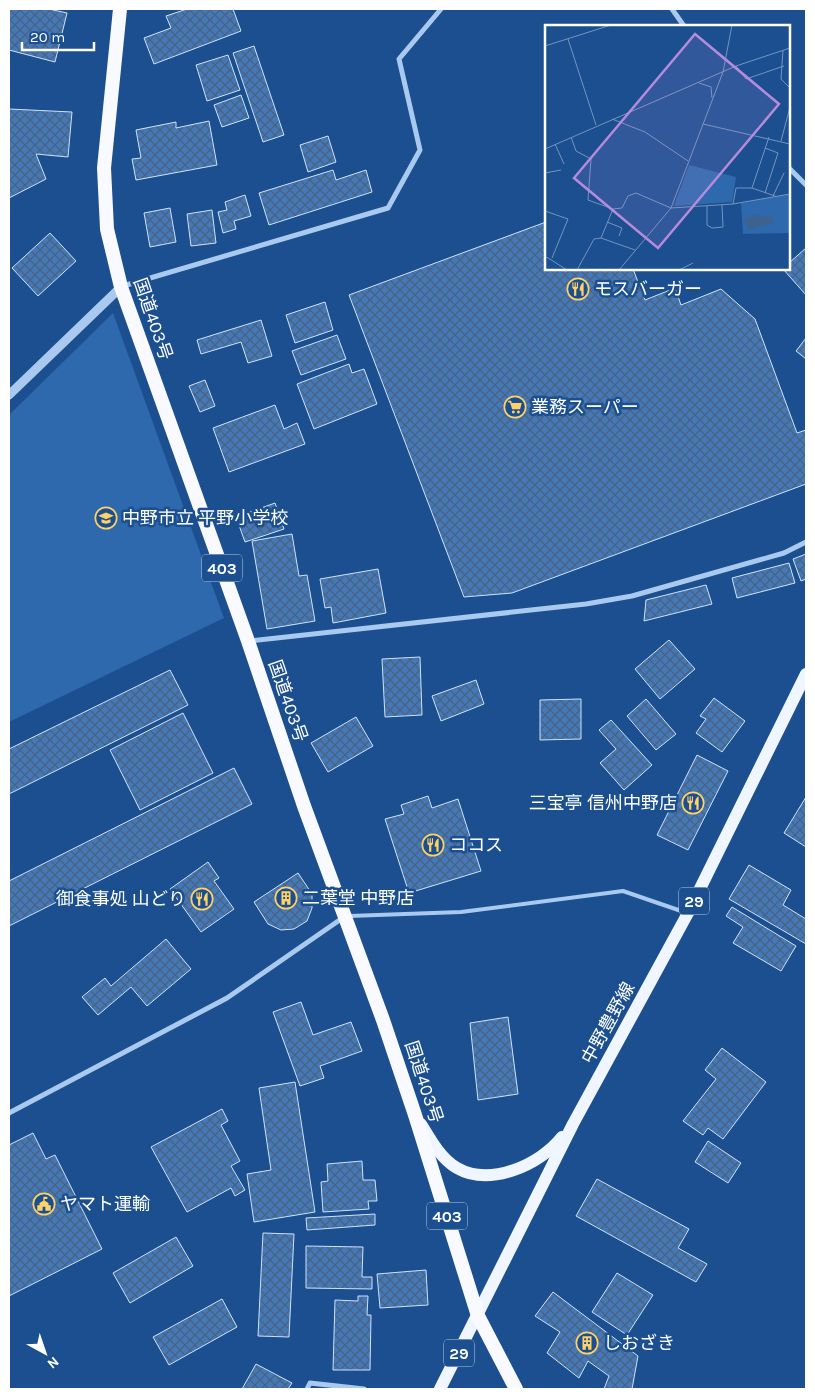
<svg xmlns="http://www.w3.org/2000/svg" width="815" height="1398" font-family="Karla,'Noto Sans JP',sans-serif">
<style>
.pitch{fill:#2e69ad}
.building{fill:url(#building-cross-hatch);stroke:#cfe3fa}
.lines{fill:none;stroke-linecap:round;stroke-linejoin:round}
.service{stroke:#a9c9ee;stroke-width:4}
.minor{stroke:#a9c9ee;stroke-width:5}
.tertiary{stroke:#a9c9ee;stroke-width:9}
.primary{stroke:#f0f6ff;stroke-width:12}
.trunk{stroke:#f8faff;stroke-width:14}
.labels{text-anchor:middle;stroke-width:5;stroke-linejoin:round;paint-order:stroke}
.shield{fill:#1b4f8f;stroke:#bbcadd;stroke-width:1}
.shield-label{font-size:16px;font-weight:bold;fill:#fff}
.poi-label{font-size:18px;fill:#fff;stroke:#1b4f8f;text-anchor:start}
.street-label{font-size:18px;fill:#fff;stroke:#1b4f8f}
.inset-road{fill:none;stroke:#7695bc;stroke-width:1}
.view{fill:#b68bdc;fill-opacity:0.15;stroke:#b68bdc;stroke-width:2.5}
.inset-edge{fill:none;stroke:#fff;stroke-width:2.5}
</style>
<defs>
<pattern id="building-cross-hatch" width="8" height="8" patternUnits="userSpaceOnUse" patternTransform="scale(1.25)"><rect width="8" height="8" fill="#4478b7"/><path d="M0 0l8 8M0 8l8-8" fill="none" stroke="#486282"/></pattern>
</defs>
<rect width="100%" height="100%" fill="#1b4f8f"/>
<path class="pitch" d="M113 313 224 618 9 722V415Z"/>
<g class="building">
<path d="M9 9H49L67 13 55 62 9 50Z"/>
<path d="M187 9H233L241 31 154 64 144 38 171 28 166 16Z"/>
<path d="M254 46 284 135 263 142 233 53Z"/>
<path d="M228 55 240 90 207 101 196 65Z"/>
<path d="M241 95 249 118 222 127 214 105Z"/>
<path d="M9 109 72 112 68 157 36 154 46 179 9 198Z"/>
<path d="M209 121 217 165 136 180 132 159 141 158 136 130 176 122V128Z"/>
<path d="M328 136 336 162 308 172 300 145Z"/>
<path d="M333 170 336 180 366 170 372 192 269 225 259 193Z"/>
<path d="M245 195 251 216 234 221 236 229 223 233 218 212 227 210 225 202Z"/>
<path d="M170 208 176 242 150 247 144 213Z"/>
<path d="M212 210 216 243 191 246 187 214Z"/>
<path d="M546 222V269H633L645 300 675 288 681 305 721 289 755 319 797 433 806 430V484L512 593 464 597 349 295Z"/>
<path d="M50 233 76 261 38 296 12 268Z"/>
<path d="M806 248V295L783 269H789V263Z"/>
<path d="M325 302 333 330 295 343 286 315Z"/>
<path d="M261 320 272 356 248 363 241 342 201 354 197 340Z"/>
<path d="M337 335 346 359 301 375 292 351Z"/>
<path d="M806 338V359L796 351Z"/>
<path d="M349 364 352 373 364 369 377 404 314 429 297 384Z"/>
<path d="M205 380 215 406 200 412 189 386Z"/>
<path d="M275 405 284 429 297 423 305 444 229 472 213 428Z"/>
<path d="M275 503 284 529 245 542 236 517Z"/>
<path d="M292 534 299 576 307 575 315 621 267 629 252 541Z"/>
<path d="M806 554V579L801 581 793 559Z"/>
<path d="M789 563 795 583 737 598 732 578Z"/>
<path d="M378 569 386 613 333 623 331 607 325 608 320 579Z"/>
<path d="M706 585 712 604 644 621 646 600Z"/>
<path d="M669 640 695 669 660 699 635 669Z"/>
<path d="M420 657 422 715 385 717 382 659Z"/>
<path d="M170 670 188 705 9 794V749Z"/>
<path d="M476 680 484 704 441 721 432 696Z"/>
<path d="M714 698 745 721 722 752 696 733 706 719 700 716Z"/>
<path d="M581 699V739L540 740V700Z"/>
<path d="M646 699 676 734 656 750 627 716Z"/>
<path d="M183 713 213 773 140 810 110 750Z"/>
<path d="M356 717 373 746 328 772 311 743Z"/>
<path d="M611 720 652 765 624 790 600 763 616 749 599 730Z"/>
<path d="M697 755 728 771 688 850 657 835Z"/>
<path d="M234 768 252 804 9 926V881Z"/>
<path d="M428 796 432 808 458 799 481 871 409 893 385 819 404 814 401 805Z"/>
<path d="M806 797V847L784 833Z"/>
<path d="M208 862 219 878 214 881 234 909 201 932 170 889Z"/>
<path d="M749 865 791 890 783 905 806 919V944L729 899Z"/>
<path d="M298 873 312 894V908L307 921 294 929 281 930 268 924 254 902Z"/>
<path d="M732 907 796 946 781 971 733 943 743 927 726 916Z"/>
<path d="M166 939 191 969 147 1006 131 987 98 1015 82 997 105 978 111 986Z"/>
<path d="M301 1002 313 1035 351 1022 362 1051 320 1066 324 1078 300 1086 273 1012Z"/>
<path d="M508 1017 518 1094 478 1100 470 1023Z"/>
<path d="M722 1048 766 1082 723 1139 708 1128 703 1135 683 1121 716 1079 705 1070Z"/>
<path d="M295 1082 315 1212 254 1222 247 1174 271 1170 259 1088Z"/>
<path d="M222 1109 228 1121 221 1125 240 1161 231 1166 245 1190 235 1196 231 1188 187 1212 151 1147Z"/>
<path d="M33 1133 46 1159 55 1155 102 1249 9 1296V1145Z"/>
<path d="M708 1141 741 1163 728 1183 695 1162Z"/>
<path d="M362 1161 363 1180H375L377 1201H368L369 1209 323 1212 321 1182 328 1181 327 1164Z"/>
<path d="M597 1179 689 1229 678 1248 707 1264 696 1282 576 1216Z"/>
<path d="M375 1214V1225L307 1230 306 1218Z"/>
<path d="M263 1233 294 1234 289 1337 258 1336Z"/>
<path d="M176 1237 193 1266 130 1303 113 1273Z"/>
<path d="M306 1246 363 1247 362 1277H372V1289L306 1288Z"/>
<path d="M426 1270 428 1305 380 1308 377 1274Z"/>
<path d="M617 1273 653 1295 627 1335 592 1312Z"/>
<path d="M553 1292 638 1356 632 1389H604L609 1376 588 1361 579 1378 547 1353 560 1332 535 1316Z"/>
<path d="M358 1296H368L367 1315H371L370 1370H333L335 1300 358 1301Z"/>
<path d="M222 1299 237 1327 169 1365 153 1337Z"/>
<path d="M256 1364 292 1383 288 1389H242Z"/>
</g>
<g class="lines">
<path class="service" d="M349 916 461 912 623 891 687 913"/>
<g class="minor">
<path d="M672 9 684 26"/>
<path d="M789 168 806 185"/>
<path d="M123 286 388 208 420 150 399 59 441 9"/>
<path d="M250 641 586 604 632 596 784 553 806 542"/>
<path d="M9 1113 227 998 344 917"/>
<path d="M307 1389 310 1383 364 1389"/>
</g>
<path class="tertiary" d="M9 395 121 287"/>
<g class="primary">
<path d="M421 1124C430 1139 441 1159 457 1168 490 1187 540 1165 562 1137"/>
<path d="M440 1389 573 1124 688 913 806 674"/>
</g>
<path class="trunk" d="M120 9 104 168 107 229 121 287 248 641 304 806 383 1020 415 1115 478 1316 516 1389"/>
</g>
<defs>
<g id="restaurant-ring" transform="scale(1.125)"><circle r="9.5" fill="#1b4f8f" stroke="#ffd166" stroke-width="1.5"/><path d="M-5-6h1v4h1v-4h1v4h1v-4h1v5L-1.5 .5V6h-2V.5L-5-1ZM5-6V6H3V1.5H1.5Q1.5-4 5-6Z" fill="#ffd166"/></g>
<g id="supermarket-ring" transform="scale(1.125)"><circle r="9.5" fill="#1b4f8f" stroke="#ffd166" stroke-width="1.5"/><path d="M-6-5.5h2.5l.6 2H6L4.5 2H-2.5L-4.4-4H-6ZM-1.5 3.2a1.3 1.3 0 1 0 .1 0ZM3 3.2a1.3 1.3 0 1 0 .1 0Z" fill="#ffd166"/></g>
<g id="school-ring" transform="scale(1.125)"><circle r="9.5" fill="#1b4f8f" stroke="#ffd166" stroke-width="1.5"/><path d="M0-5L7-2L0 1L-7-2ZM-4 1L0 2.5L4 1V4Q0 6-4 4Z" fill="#ffd166"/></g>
<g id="building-ring" transform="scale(1.125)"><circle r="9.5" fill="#1b4f8f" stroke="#ffd166" stroke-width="1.5"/><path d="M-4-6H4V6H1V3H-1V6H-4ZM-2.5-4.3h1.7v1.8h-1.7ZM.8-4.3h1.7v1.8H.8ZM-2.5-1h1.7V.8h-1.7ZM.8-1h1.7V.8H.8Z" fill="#ffd166"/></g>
<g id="civic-ring" transform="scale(1.125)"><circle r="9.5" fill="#1b4f8f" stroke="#ffd166" stroke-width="1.5"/><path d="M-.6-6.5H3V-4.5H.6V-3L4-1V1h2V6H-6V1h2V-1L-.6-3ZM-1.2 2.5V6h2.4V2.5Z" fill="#ffd166"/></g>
</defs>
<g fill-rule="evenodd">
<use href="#restaurant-ring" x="578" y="289"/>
<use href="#supermarket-ring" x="515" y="407"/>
<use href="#school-ring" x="106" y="518"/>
<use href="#restaurant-ring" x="693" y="803"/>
<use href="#restaurant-ring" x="433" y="845"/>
<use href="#building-ring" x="286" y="898"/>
<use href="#restaurant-ring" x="202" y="899"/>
<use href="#civic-ring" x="44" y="1204"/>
<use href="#building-ring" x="587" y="1343"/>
</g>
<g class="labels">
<g class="shield">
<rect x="202" y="554.5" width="40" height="27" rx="4"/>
<rect x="679" y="887.5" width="30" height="27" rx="4"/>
<rect x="427" y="1202.5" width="40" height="27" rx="4"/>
<rect x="444" y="1339.5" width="30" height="27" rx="4"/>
</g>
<g class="shield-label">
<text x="222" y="574">403</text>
<text x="694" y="907">29</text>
<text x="447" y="1222">403</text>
<text x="459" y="1359">29</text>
</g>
<g class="poi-label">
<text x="594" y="295">モスバーガー</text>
<text x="531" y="413">業務スーパー</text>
<text x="122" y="524">中野市立 平野小学校</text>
<text x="677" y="809" text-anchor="end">三宝亭 信州中野店</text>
<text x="449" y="851">ココス</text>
<text x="302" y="904">二葉堂 中野店</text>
<text x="186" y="905" text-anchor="end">御食事処 山どり</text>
<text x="60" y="1210">ヤマト運輸</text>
<text x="603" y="1349">しおざき</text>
</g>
<g class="street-label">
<text transform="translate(153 319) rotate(71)" y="6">国道403号</text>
<text transform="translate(288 701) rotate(71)" y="6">国道403号</text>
<text transform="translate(608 1023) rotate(-61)" y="6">中野豊野線</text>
<text transform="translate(424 1082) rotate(72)" y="6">国道403号</text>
</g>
</g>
<g transform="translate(545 25)">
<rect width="245" height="245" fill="#1b4f8f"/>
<path d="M144 140 191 152 187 177 129 181ZM244 169 245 208 198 209 196 178Z" fill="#2e69ad"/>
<path d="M207 190 226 192 229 198 204 205 199 195Z" fill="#3c6290"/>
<path class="inset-road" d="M23 14 51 100M0 21 66 0M238 25 236 54 245 63M191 41 201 54 239 41M154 58 166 62 167 73M67 94 100 107 143 136M158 99 245 119M26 112 31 126 46 134 43 175 68 184 77 183 83 171 91 168 126 183 188 179 245 169M236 116 245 82M10 119 19 139M220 123 233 128 220 168M0 124 191 41 245 23M0 148 16 145M207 163 224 112M228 171 239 148M188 179 191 163H207L230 171M162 181V200L167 203 178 202 177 180M0 186 23 194 7 233M62 197 77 203 74 211M56 213 90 225M0 231 22 245M32 245 49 214 56 213 68 184M74 245 126 183 178 47 187 0M134 245 148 238"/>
<path class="view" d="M150 9 234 79 113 223 29 153Z"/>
<rect width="245" height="245" class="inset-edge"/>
</g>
<rect width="815" height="1398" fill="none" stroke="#ffffff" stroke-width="20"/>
<g transform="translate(45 1353) rotate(140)" stroke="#1b4f8f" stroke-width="4" paint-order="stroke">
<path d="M0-4L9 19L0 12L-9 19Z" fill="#ffffff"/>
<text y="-8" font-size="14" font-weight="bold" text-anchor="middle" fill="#ffffff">N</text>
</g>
<path d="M22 42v8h72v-8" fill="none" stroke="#ffffff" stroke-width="2.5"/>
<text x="30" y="42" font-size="15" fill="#ffffff" stroke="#1b4f8f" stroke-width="4" paint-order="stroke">20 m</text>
</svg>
